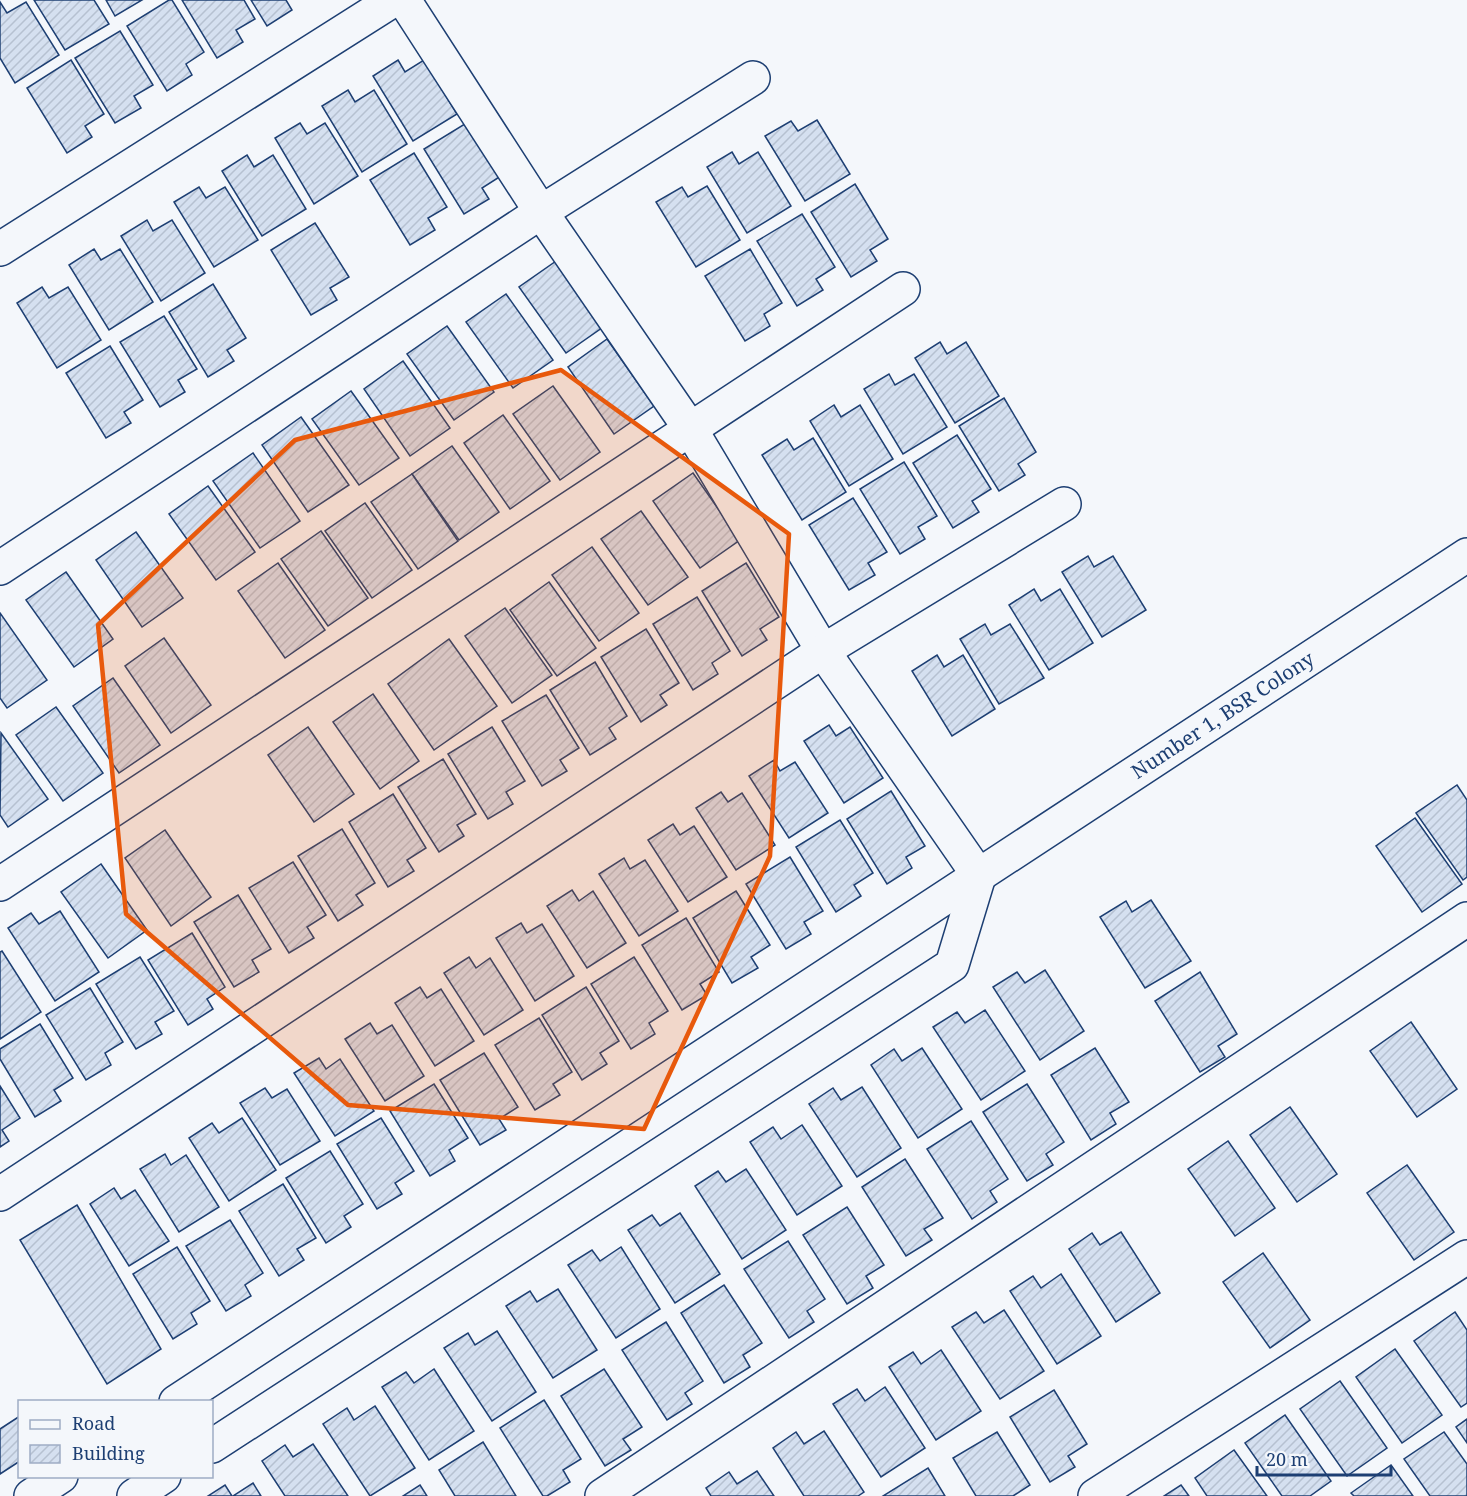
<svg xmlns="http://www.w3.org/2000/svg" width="1467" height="1496" font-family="'Noto Serif',serif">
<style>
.building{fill:url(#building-hatch);stroke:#1d3f73;stroke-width:1.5}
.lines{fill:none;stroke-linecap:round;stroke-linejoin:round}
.minor-casing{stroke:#1d3f73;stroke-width:36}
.minor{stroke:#f4f7fb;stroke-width:33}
.marked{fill:#e8590c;fill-opacity:0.2;stroke:#e8590c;stroke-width:4.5;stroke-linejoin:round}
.labels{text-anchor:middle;stroke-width:4.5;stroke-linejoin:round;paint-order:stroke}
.street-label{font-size:20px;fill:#1d3f73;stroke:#f4f7fb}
</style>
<defs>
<pattern id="building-hatch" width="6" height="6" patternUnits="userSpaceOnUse" patternTransform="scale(1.5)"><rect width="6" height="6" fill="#d5e0f0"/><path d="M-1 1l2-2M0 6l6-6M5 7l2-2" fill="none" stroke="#b6c1d1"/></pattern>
</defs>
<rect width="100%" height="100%" fill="#f4f7fb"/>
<g class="building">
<path d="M34 0H94L109 24 65 50Z"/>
<path d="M106 0H142L115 16Z"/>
<path d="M169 0H172L204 52 186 64 192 75 167 91 127 26Z"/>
<path d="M182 0H244L255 19 236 30 243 42 217 58Z"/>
<path d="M251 0H286L292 10 267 26Z"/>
<path d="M0 2 7 13 26 2 59 55 15 83 0 58Z"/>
<path d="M120 31 153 85 134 96 141 108 115 123 75 58Z"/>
<path d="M71 60 104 114 85 126 92 137 67 153 27 88Z"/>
<path d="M398 60 405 72 424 60 457 114 413 141 373 76Z"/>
<path d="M348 90 355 102 374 90 407 144 362 172 322 106Z"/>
<path d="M817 120 850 174 805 201 765 136 791 121 798 131Z"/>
<path d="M468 122 501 176 482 188 489 199 464 214 424 149Z"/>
<path d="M300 123 307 134 325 123 358 176 314 204 275 138Z"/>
<path d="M732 152 739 164 758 152 791 206 747 233 707 167Z"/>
<path d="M414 153 447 207 428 218 435 230 410 245 370 180Z"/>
<path d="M247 155 254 167 273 155 306 209 262 236 222 171Z"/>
<path d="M855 184 888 239 870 250 877 261 851 277 811 212Z"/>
<path d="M707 186 740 240 696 267 656 202 682 187 688 197Z"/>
<path d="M199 187 206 198 225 187 258 240 214 267 174 202Z"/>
<path d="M802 214 835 267 816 279 823 290 797 306 757 241Z"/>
<path d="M147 220 153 231 172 220 205 273 161 301 121 236Z"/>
<path d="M315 223 349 277 330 288 337 300 311 315 271 250Z"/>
<path d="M94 249 101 260 120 249 153 302 109 330 69 265Z"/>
<path d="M750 249 782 303 764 314 770 326 745 341 705 276Z"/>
<path d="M559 259 606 325 566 353 519 287Z"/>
<path d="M213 284 246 338 227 350 234 361 208 377 169 312Z"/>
<path d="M42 287 49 298 68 287 101 340 57 368 17 303Z"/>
<path d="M506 294 553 360 513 388 466 322Z"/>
<path d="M164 316 197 369 178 380 185 392 160 407 120 342Z"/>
<path d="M447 326 494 392 454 420 407 354Z"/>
<path d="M607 339 654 406 614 434 568 367Z"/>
<path d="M940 342 947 354 966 342 999 396 955 423 915 358Z"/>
<path d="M110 346 143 400 124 412 131 423 106 438 66 373Z"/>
<path d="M403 361 450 428 410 456 364 389Z"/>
<path d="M889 374 895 385 914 374 947 427 903 454 864 389Z"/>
<path d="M553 386 600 452 560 480 513 414Z"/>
<path d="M351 391 399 458 359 485 312 419Z"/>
<path d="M1004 398 1036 452 1018 464 1025 475 999 491 959 426Z"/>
<path d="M834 405 841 417 860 405 893 459 849 486 810 421Z"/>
<path d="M503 415 550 481 510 509 464 443Z"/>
<path d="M301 417 349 485 308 512 262 445Z"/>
<path d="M957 435 991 489 972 501 979 512 953 528 913 463Z"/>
<path d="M813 438 846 492 802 520 762 455 787 439 794 450Z"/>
<path d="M452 446 499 512 459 540 412 474Z"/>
<path d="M253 453 300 521 260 548 213 481Z"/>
<path d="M904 462 937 516 918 527 925 539 900 554 860 489Z"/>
<path d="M693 473 740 540 700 568 653 501Z"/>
<path d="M412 474 458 541 418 569 371 502Z"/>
<path d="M208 486 255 552 216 580 169 514Z"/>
<path d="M853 498 887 552 868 563 875 575 849 590 809 525Z"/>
<path d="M365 503 412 570 372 598 325 531Z"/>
<path d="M641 511 688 577 648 605 601 539Z"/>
<path d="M321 531 368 598 328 626 281 559Z"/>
<path d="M136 532 183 598 142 627 96 560Z"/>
<path d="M592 547 639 613 599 641 552 575Z"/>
<path d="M1088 556 1094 567 1113 556 1146 610 1102 637 1062 572Z"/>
<path d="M278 563 325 630 285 658 238 591Z"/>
<path d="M746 563 779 617 760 629 767 640 742 656 702 591Z"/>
<path d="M66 572 113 639 74 667 26 600Z"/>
<path d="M549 582 596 648 557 676 510 610Z"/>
<path d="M1034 589 1041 601 1060 589 1093 643 1049 670 1009 605Z"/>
<path d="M697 597 730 651 712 663 718 674 693 690 653 624Z"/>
<path d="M505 608 552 675 512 703 465 636Z"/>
<path d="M0 613 47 680 7 708 0 698Z"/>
<path d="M985 624 991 635 1010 624 1044 678 999 704 960 639Z"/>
<path d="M646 629 679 683 660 695 667 705 641 722 601 657Z"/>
<path d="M164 638 211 705 171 733 125 666Z"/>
<path d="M449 639 497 706 434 750 388 684Z"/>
<path d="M937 655 944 667 963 655 995 709 952 736 912 671Z"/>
<path d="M595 662 627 716 609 728 616 739 590 755 550 690Z"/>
<path d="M113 678 160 745 119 773 73 706Z"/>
<path d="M373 694 419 761 380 789 333 722Z"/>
<path d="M546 695 579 748 560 760 567 771 542 786 502 721Z"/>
<path d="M56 707 103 773 63 801 16 735Z"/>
<path d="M829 725 836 736 850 727 883 778 844 803 804 741Z"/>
<path d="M308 727 354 794 314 822 268 755Z"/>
<path d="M492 727 525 781 506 792 513 804 488 819 448 754Z"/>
<path d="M1 733 48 799 8 827 0 815Z"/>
<path d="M443 759 476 814 457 825 464 836 439 852 398 787Z"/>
<path d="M774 760 780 771 795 762 828 813 789 838 749 776Z"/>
<path d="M1457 785 1467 800V877L1463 880 1416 813Z"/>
<path d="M891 791 925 846 906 857 912 868 887 884 847 819Z"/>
<path d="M721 792 728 802 742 793 775 845 736 870 696 808Z"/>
<path d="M393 794 426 848 407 860 414 871 388 887 349 822Z"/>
<path d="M1415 818 1462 884 1422 912 1376 846Z"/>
<path d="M840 820 873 873 854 885 861 896 836 912 796 847Z"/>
<path d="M673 824 680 835 694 826 727 877 688 902 648 840Z"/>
<path d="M342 829 375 883 356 895 363 905 338 921 298 856Z"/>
<path d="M165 830 211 897 171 926 125 858Z"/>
<path d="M790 857 823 911 804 922 811 934 786 949 746 884Z"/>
<path d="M624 858 630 869 645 860 678 911 639 936 599 874Z"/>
<path d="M293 862 326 915 307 927 314 938 289 953 249 888Z"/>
<path d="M101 864 147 930 108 958 61 892Z"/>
<path d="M572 890 579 901 593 891 626 943 587 968 547 906Z"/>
<path d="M736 891 770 945 751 957 758 968 732 983 693 918Z"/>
<path d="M238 895 271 949 252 960 259 972 234 987 194 922Z"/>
<path d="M1151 900 1191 961 1145 988 1100 917 1126 901 1132 912Z"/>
<path d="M60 911 99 972 55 1001 8 928 31 913 39 924Z"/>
<path d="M686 918 719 972 700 984 707 995 682 1010 642 945Z"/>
<path d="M521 923 527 933 542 924 574 976 535 1001 496 938Z"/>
<path d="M192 933 225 987 207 999 213 1009 188 1025 148 960Z"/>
<path d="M2 951 41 1012 0 1039V952Z"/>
<path d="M140 957 174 1011 155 1022 162 1034 136 1049 96 984Z"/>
<path d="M469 957 476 968 490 958 523 1010 484 1035 444 973Z"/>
<path d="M634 957 668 1011 649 1023 655 1034 631 1049 591 984Z"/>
<path d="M1045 970 1084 1031 1040 1060 993 987 1017 972 1025 983Z"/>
<path d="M1200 972 1237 1034 1218 1046 1225 1057 1200 1072 1155 1001Z"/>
<path d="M420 987 427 998 441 989 474 1041 435 1066 395 1003Z"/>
<path d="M586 987 619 1041 600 1053 607 1064 582 1080 542 1015Z"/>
<path d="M90 988 123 1042 105 1053 111 1065 86 1080 46 1015Z"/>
<path d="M985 1010 1025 1071 981 1100 933 1027 957 1012 965 1023Z"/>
<path d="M539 1018 572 1072 553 1084 560 1095 535 1110 495 1045Z"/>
<path d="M1411 1022 1457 1089 1417 1117 1370 1051Z"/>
<path d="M370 1023 377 1034 392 1025 424 1076 385 1101 345 1039Z"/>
<path d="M40 1024 73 1078 54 1090 61 1101 35 1117 0 1059V1049Z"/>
<path d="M922 1048 962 1109 918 1138 871 1065 894 1049 902 1061Z"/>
<path d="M1095 1048 1129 1102 1110 1113 1116 1124 1091 1140 1051 1075Z"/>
<path d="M484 1053 518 1107 499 1119 506 1130 480 1145 440 1080Z"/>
<path d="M319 1058 326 1069 340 1059 374 1111 335 1136 294 1073Z"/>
<path d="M434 1084 468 1138 449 1150 455 1161 430 1176 390 1111Z"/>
<path d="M1027 1084 1064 1142 1046 1154 1053 1165 1027 1181 983 1112Z"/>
<path d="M0 1086 20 1118 2 1130 9 1141 0 1147Z"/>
<path d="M862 1087 901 1148 857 1177 809 1104 833 1088 841 1100Z"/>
<path d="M265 1088 272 1098 287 1089 320 1141 280 1165 240 1103Z"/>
<path d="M1290 1107 1337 1174 1297 1202 1250 1135Z"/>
<path d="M242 1118 276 1170 229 1201 189 1138 212 1123 219 1133Z"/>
<path d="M381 1118 414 1171 395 1183 402 1194 377 1209 337 1144Z"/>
<path d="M971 1121 1008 1179 990 1191 997 1202 972 1219 927 1149Z"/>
<path d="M802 1125 842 1186 797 1215 750 1142 773 1127 781 1139Z"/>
<path d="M1228 1141 1275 1208 1235 1236 1188 1169Z"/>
<path d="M330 1151 363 1204 344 1216 351 1227 326 1243 286 1178Z"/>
<path d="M165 1154 171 1165 186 1155 219 1207 179 1232 140 1169Z"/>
<path d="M905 1159 943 1218 924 1229 932 1240 906 1256 862 1187Z"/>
<path d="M1407 1165 1454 1232 1414 1260 1367 1193Z"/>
<path d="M746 1169 786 1230 742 1259 695 1186 718 1171 726 1182Z"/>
<path d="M283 1184 316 1238 297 1249 304 1260 279 1276 239 1211Z"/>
<path d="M114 1188 121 1199 135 1190 169 1241 129 1266 90 1204Z"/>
<path d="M77 1205 161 1349 107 1384 20 1240Z"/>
<path d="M847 1207 884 1265 866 1276 873 1288 847 1304 803 1235Z"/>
<path d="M680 1213 720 1274 675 1303 628 1230 652 1215 660 1226Z"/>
<path d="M230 1220 263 1273 245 1285 251 1296 226 1311 186 1246Z"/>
<path d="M1121 1232 1160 1293 1116 1322 1069 1249 1092 1233 1100 1245Z"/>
<path d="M788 1241 825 1299 807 1311 814 1322 789 1338 744 1269Z"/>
<path d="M177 1247 210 1301 191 1313 197 1324 173 1339 133 1274Z"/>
<path d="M621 1247 660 1309 616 1338 568 1265 592 1250 600 1261Z"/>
<path d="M1263 1253 1310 1320 1270 1348 1223 1282Z"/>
<path d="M1061 1274 1101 1336 1057 1364 1010 1291 1033 1276 1041 1288Z"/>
<path d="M724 1285 762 1343 743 1355 750 1367 724 1383 681 1313Z"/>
<path d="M558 1289 597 1350 553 1378 506 1306 530 1291 537 1302Z"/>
<path d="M1004 1310 1044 1371 1000 1399 952 1327 976 1312 984 1323Z"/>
<path d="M1455 1312 1467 1330V1403L1461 1407 1414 1341Z"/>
<path d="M666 1322 703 1381 685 1393 692 1404 667 1420 622 1350Z"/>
<path d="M497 1331 536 1392 492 1421 444 1348 468 1333 475 1345Z"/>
<path d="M1395 1349 1442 1415 1402 1443 1356 1377Z"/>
<path d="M941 1350 981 1411 936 1440 889 1367 913 1352 921 1364Z"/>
<path d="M434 1369 474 1431 429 1460 382 1387 406 1372 414 1383Z"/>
<path d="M604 1369 642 1427 623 1439 631 1450 605 1466 561 1396Z"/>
<path d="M1340 1381 1387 1448 1347 1476 1300 1409Z"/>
<path d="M885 1387 925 1448 881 1477 833 1404 857 1389 865 1401Z"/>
<path d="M1054 1390 1087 1444 1068 1456 1075 1467 1050 1482 1010 1417Z"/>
<path d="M544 1400 581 1459 563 1470 570 1482 547 1496H543L500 1428Z"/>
<path d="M375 1406 415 1468 370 1496 323 1424 347 1408 354 1420Z"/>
<path d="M1285 1415 1331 1481 1310 1496H1282L1245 1443Z"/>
<path d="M20 1416V1461L0 1474V1429Z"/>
<path d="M1467 1419V1443L1456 1427Z"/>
<path d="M824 1431 864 1492 858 1496H804L773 1448 796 1432 804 1444Z"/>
<path d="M997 1432 1030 1485 1013 1496H976L953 1458Z"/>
<path d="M1444 1432 1467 1464V1496H1430L1404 1459Z"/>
<path d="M483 1442 516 1496H455L439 1470Z"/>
<path d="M313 1444 348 1496H285L262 1461 285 1445 293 1457Z"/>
<path d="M1234 1450 1267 1496H1207L1195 1478Z"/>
<path d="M1391 1465 1413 1496H1354L1351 1493Z"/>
<path d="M928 1468 945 1496H883Z"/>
<path d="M757 1471 774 1496H711L706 1488 729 1472 737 1484Z"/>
<path d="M253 1483 261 1496H233Z"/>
<path d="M225 1485 232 1496H208Z"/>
<path d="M420 1485 427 1496H403Z"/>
<path d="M1181 1485 1189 1496H1164Z"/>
</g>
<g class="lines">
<g class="minor-casing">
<g id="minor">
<path d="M404 0 541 212 691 430 823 651 979 876"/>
<path d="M0 249 393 0"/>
<path d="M0 568 541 212 753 78"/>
<path d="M0 884 903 289"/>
<path d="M0 1194 823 651 1064 504"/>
<path id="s1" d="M176 1402 1467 555"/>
<path d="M212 1446 952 965 979 876"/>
<path d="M31 1496 61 1476"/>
<path d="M134 1496 164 1476"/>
<path d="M602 1496 1467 919"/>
<path d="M1095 1496 1467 1257"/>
</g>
</g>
<use href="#minor" class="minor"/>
</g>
<path class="marked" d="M561 370 789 534 770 856 644 1129 348 1105 126 914 98 625 295 440Z"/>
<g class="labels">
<g class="street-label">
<text dy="7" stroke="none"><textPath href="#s1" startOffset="1252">Number 1, BSR Colony</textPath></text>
</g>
</g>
<rect x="18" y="1400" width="195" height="78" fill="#f4f7fb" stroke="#9eadc5" stroke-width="1.5"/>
<rect x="30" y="1420" width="30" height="9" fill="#f4f7fb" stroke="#9eadc5" stroke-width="1.5"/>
<text x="72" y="1430" font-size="18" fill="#1d3f73">Road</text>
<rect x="30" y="1445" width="30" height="18" fill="url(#building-hatch)" stroke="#9eadc5" stroke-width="1.5"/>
<text x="72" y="1460" font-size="18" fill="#1d3f73">Building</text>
<path d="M1257 1466v9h134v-9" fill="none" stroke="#1d3f73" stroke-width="3"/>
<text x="1266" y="1466" font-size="18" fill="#1d3f73" stroke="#f4f7fb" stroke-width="4.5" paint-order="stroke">20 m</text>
</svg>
